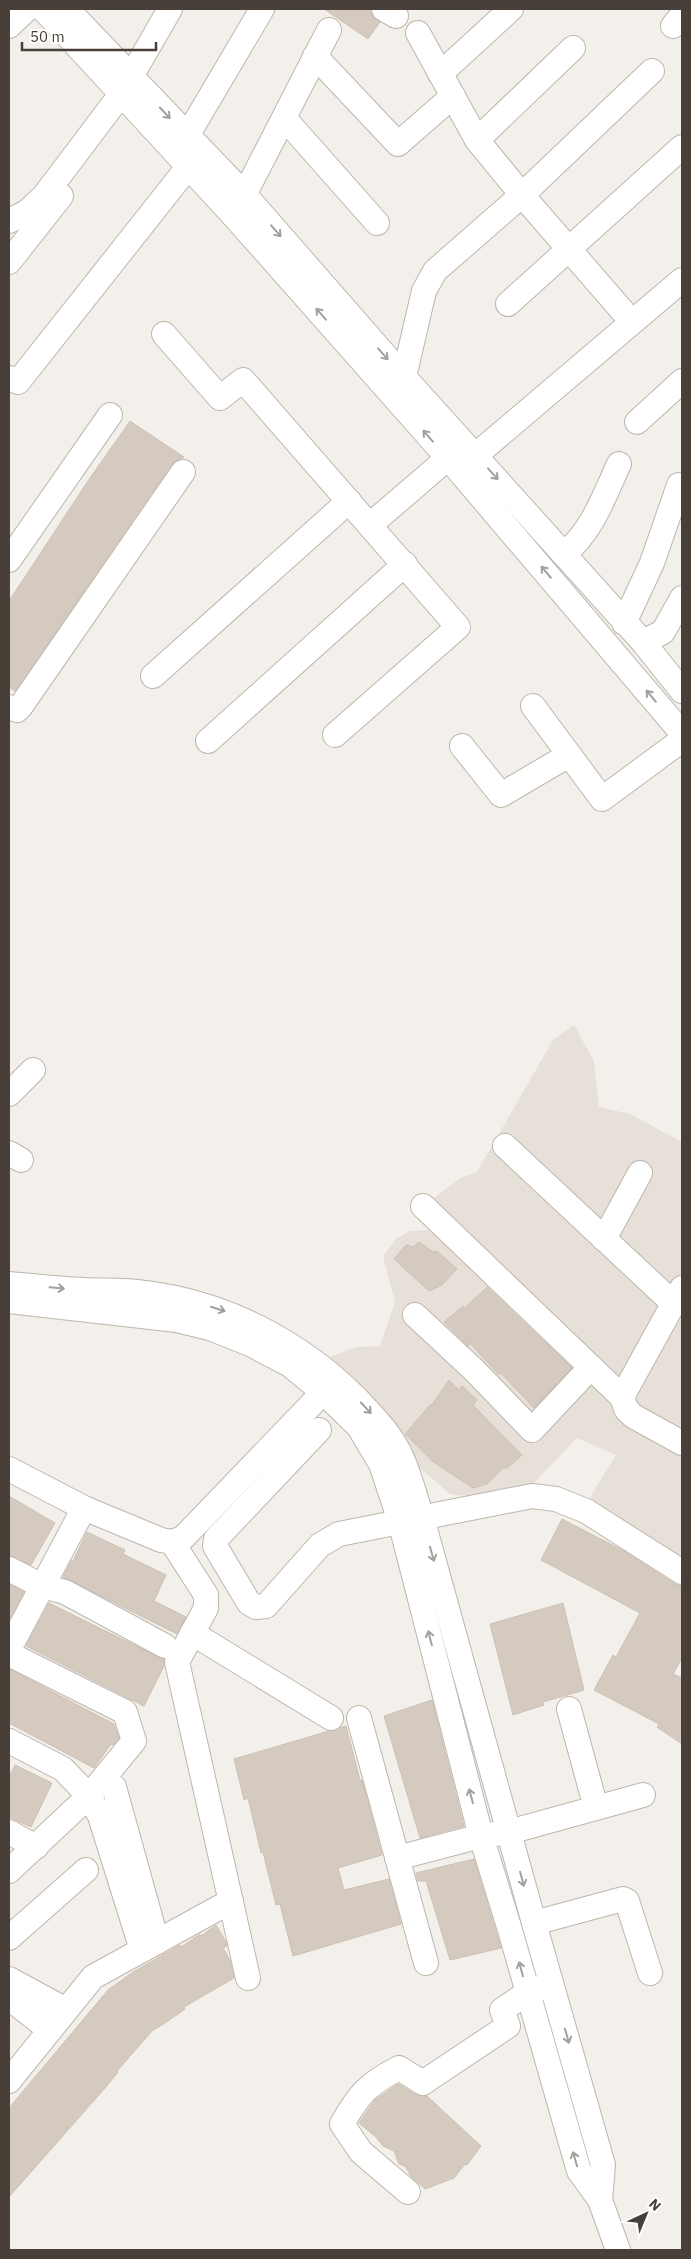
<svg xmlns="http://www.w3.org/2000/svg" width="691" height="2259" font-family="'IBM Plex Sans',sans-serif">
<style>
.residential{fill:#e7e0d8}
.building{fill:#d4cac0;stroke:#cec1b4}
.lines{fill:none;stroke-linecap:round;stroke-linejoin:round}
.minor-casing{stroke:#beb6ad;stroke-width:26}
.minor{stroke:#fff;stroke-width:24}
.oneway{stroke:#a39f9c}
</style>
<rect width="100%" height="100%" fill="#f3efea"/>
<path class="residential" d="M574 1025 594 1061 599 1107 630 1114 682 1142V1564L589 1499 616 1455 577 1438 534 1483 483 1493 477 1497 450 1494 414 1463 386 1422 330 1357 356 1347 380 1346 395 1302 383 1256 397 1238 410 1231 429 1230 423 1206 461 1178 477 1172 553 1040Z"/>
<g class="building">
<path d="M324 9H370L372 16 380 22 368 39Z"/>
<path d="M130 421 184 457 172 464 15 691 9 687V601L90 478Z"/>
<path d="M419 1242 433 1252 437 1251 457 1269 442 1285 429 1291 394 1259 406 1245 413 1247Z"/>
<path d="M487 1287 572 1368 534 1408 501 1373 499 1375 470 1343 468 1346 444 1322 463 1306 465 1308Z"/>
<path d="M449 1380 459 1390 462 1386 477 1400 473 1405 522 1455 506 1469 504 1467 487 1484 473 1488 432 1461 405 1434 430 1405H432Z"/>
<path d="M9 1496 55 1523 31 1565 9 1555Z"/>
<path d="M562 1519 622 1550 675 1584 682 1586V1658L673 1674 682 1678V1744L657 1727 659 1724 594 1690 613 1655 616 1657 640 1613 541 1560Z"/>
<path d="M87 1532 125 1550 123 1554 166 1575 154 1601 186 1617 177 1634 63 1577 72 1560 73 1561Z"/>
<path d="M9 1584 24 1592 9 1620Z"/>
<path d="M49 1603 164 1660V1666L144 1706 26 1646Z"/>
<path d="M563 1603 584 1690 543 1702 544 1705 513 1715 490 1624Z"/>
<path d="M9 1669 114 1724 119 1738 113 1745 111 1744 94 1768 9 1723Z"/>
<path d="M432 1700 464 1826 420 1838 384 1716Z"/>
<path d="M346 1726 360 1780H362L382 1855 338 1868 344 1890 389 1879 401 1924 293 1956 280 1904 276 1905 263 1852 261 1853 248 1798 244 1800 234 1759Z"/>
<path d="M15 1765 52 1783 31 1827 9 1817V1777Z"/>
<path d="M474 1859 501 1948 450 1960 426 1881H418L416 1873Z"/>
<path d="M216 1925 226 1942 227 1946 223 1948 230 1960 234 1978 184 2007 185 2009 168 2021 152 2031 117 2071 118 2072 105 2088 9 2197V2108L108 1990 133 1972 180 1945 181 1947 200 1934 201 1936Z"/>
<path d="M398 2084 416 2095 427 2096 481 2146 467 2165 465 2164 454 2178 425 2189 411 2176 405 2166 399 2164 394 2151 383 2146 376 2137 359 2123 375 2100Z"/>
</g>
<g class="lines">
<g class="minor-casing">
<g id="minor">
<path d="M43 9 233 215 448 458 682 733"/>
<path d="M67 9 245 195 404 377 643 642 682 691"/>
<path d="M384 9 396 16"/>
<path d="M9 26 27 9"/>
<path d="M673 26 682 15"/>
<path d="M418 33 477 140 522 195 632 322"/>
<path d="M315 56 398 144 453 96"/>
<path d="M440 74 511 9"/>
<path d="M285 119 377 223"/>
<path d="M187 136 262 9"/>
<path d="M477 140 573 48"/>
<path d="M238 207 329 30"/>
<path d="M9 221 27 212 44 196 69 163 121 94 170 9"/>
<path d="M9 262 61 196"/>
<path d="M508 304 682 147"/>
<path d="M164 334 220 398 243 380 458 627 335 735"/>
<path d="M404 377 424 291 435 271 522 195 652 71"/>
<path d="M9 378 18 382 188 167"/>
<path d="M637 422 682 381"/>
<path d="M370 525 448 458 476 455 682 280"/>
<path d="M564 554C592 532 604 496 619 464"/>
<path d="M9 560 110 415"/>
<path d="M624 623 652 563 679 485"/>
<path d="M643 642 663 632 682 598"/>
<path d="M153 676 349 501"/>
<path d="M533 706 602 799 682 740"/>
<path d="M9 707 17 710 21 706 183 472"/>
<path d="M208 741 405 564"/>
<path d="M462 746 501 795 569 755"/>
<path d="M9 1094 33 1070"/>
<path d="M505 1146 674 1304"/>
<path d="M9 1153 21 1160"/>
<path d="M423 1206 622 1397"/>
<path d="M604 1239 640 1173"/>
<path d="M9 1284C34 1286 59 1289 84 1290 105 1291 125 1290 145 1293 226 1303 301 1342 358 1400 373 1416 388 1431 398 1450 409 1470 415 1497 422 1518L534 1923 603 2165 600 2200"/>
<path d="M682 1288 622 1397 626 1409 633 1416 682 1443"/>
<path d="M9 1301 177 1320 210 1328 250 1344 290 1365 324 1393 359 1427 381 1464 400 1521 481 1836 510 1930 579 2171 600 2200 618 2250"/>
<path d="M415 1315 475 1371 532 1430 591 1367"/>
<path d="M319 1430 216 1539 215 1546 249 1603 256 1607 266 1606 320 1545 339 1534 532 1496 556 1499 586 1511 682 1572"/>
<path d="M9 1469 84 1508 161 1540 172 1542 183 1538 334 1381"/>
<path d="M172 1542 206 1595V1608L177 1662 248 1978"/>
<path d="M9 1569 42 1586 65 1592 165 1646"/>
<path d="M192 1633 331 1718"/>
<path d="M9 1649 84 1508"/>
<path d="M9 1654 125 1712 134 1741 89 1796 9 1871"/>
<path d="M569 1709 596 1808 643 1795"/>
<path d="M359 1718 426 1963"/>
<path d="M9 1741 63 1769 89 1796 100 1816 142 1950"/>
<path d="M114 1787 157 1942"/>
<path d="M9 1832 36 1847"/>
<path d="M397 1858 481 1836 509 1832 596 1808"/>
<path d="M534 1923 623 1899 627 1901 650 1973"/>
<path d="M9 1938 86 1870"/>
<path d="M9 1979 66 2010"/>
<path d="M9 1998 50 2030"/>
<path d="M9 2081 93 1977 231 1901"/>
<path d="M408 2192 361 2152 342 2124C359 2094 368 2084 399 2068L423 2083 430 2078 508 2026 502 2010 527 1993 540 1988"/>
</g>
</g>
<use href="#minor" class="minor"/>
</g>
<defs><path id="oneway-shaft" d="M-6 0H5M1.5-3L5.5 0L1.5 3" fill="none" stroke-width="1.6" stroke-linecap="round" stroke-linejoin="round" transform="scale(1.25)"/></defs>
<g class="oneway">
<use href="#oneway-shaft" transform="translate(165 113) rotate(47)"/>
<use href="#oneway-shaft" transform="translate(276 231) rotate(49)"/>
<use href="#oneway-shaft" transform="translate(321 314) rotate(-131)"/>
<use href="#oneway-shaft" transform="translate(383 354) rotate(49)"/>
<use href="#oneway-shaft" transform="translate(428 436) rotate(-131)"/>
<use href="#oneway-shaft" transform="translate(493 474) rotate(48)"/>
<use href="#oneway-shaft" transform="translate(546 572) rotate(-130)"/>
<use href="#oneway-shaft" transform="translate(651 696) rotate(-130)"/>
<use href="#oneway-shaft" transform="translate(57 1288) rotate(5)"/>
<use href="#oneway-shaft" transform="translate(218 1309) rotate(18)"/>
<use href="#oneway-shaft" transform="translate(366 1408) rotate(47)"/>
<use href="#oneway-shaft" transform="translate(432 1554) rotate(74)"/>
<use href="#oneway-shaft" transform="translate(430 1638) rotate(-104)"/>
<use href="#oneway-shaft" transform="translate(471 1796) rotate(-105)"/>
<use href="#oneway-shaft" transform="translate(522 1879) rotate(75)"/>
<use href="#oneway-shaft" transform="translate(521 1969) rotate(-105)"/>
<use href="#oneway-shaft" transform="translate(567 2036) rotate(74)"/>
<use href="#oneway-shaft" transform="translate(575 2159) rotate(-106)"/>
</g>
<rect width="691" height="2259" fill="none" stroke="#473f38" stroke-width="20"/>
<g transform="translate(646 2214) rotate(44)" stroke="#ffffff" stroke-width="4" paint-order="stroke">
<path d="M0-4L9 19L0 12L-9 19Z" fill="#473f38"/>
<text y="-8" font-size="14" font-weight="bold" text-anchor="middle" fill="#473f38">N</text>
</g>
<path d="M22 42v8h134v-8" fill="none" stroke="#473f38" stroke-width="2.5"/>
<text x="30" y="42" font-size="15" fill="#473f38" stroke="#ffffff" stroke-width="4" paint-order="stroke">50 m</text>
</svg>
